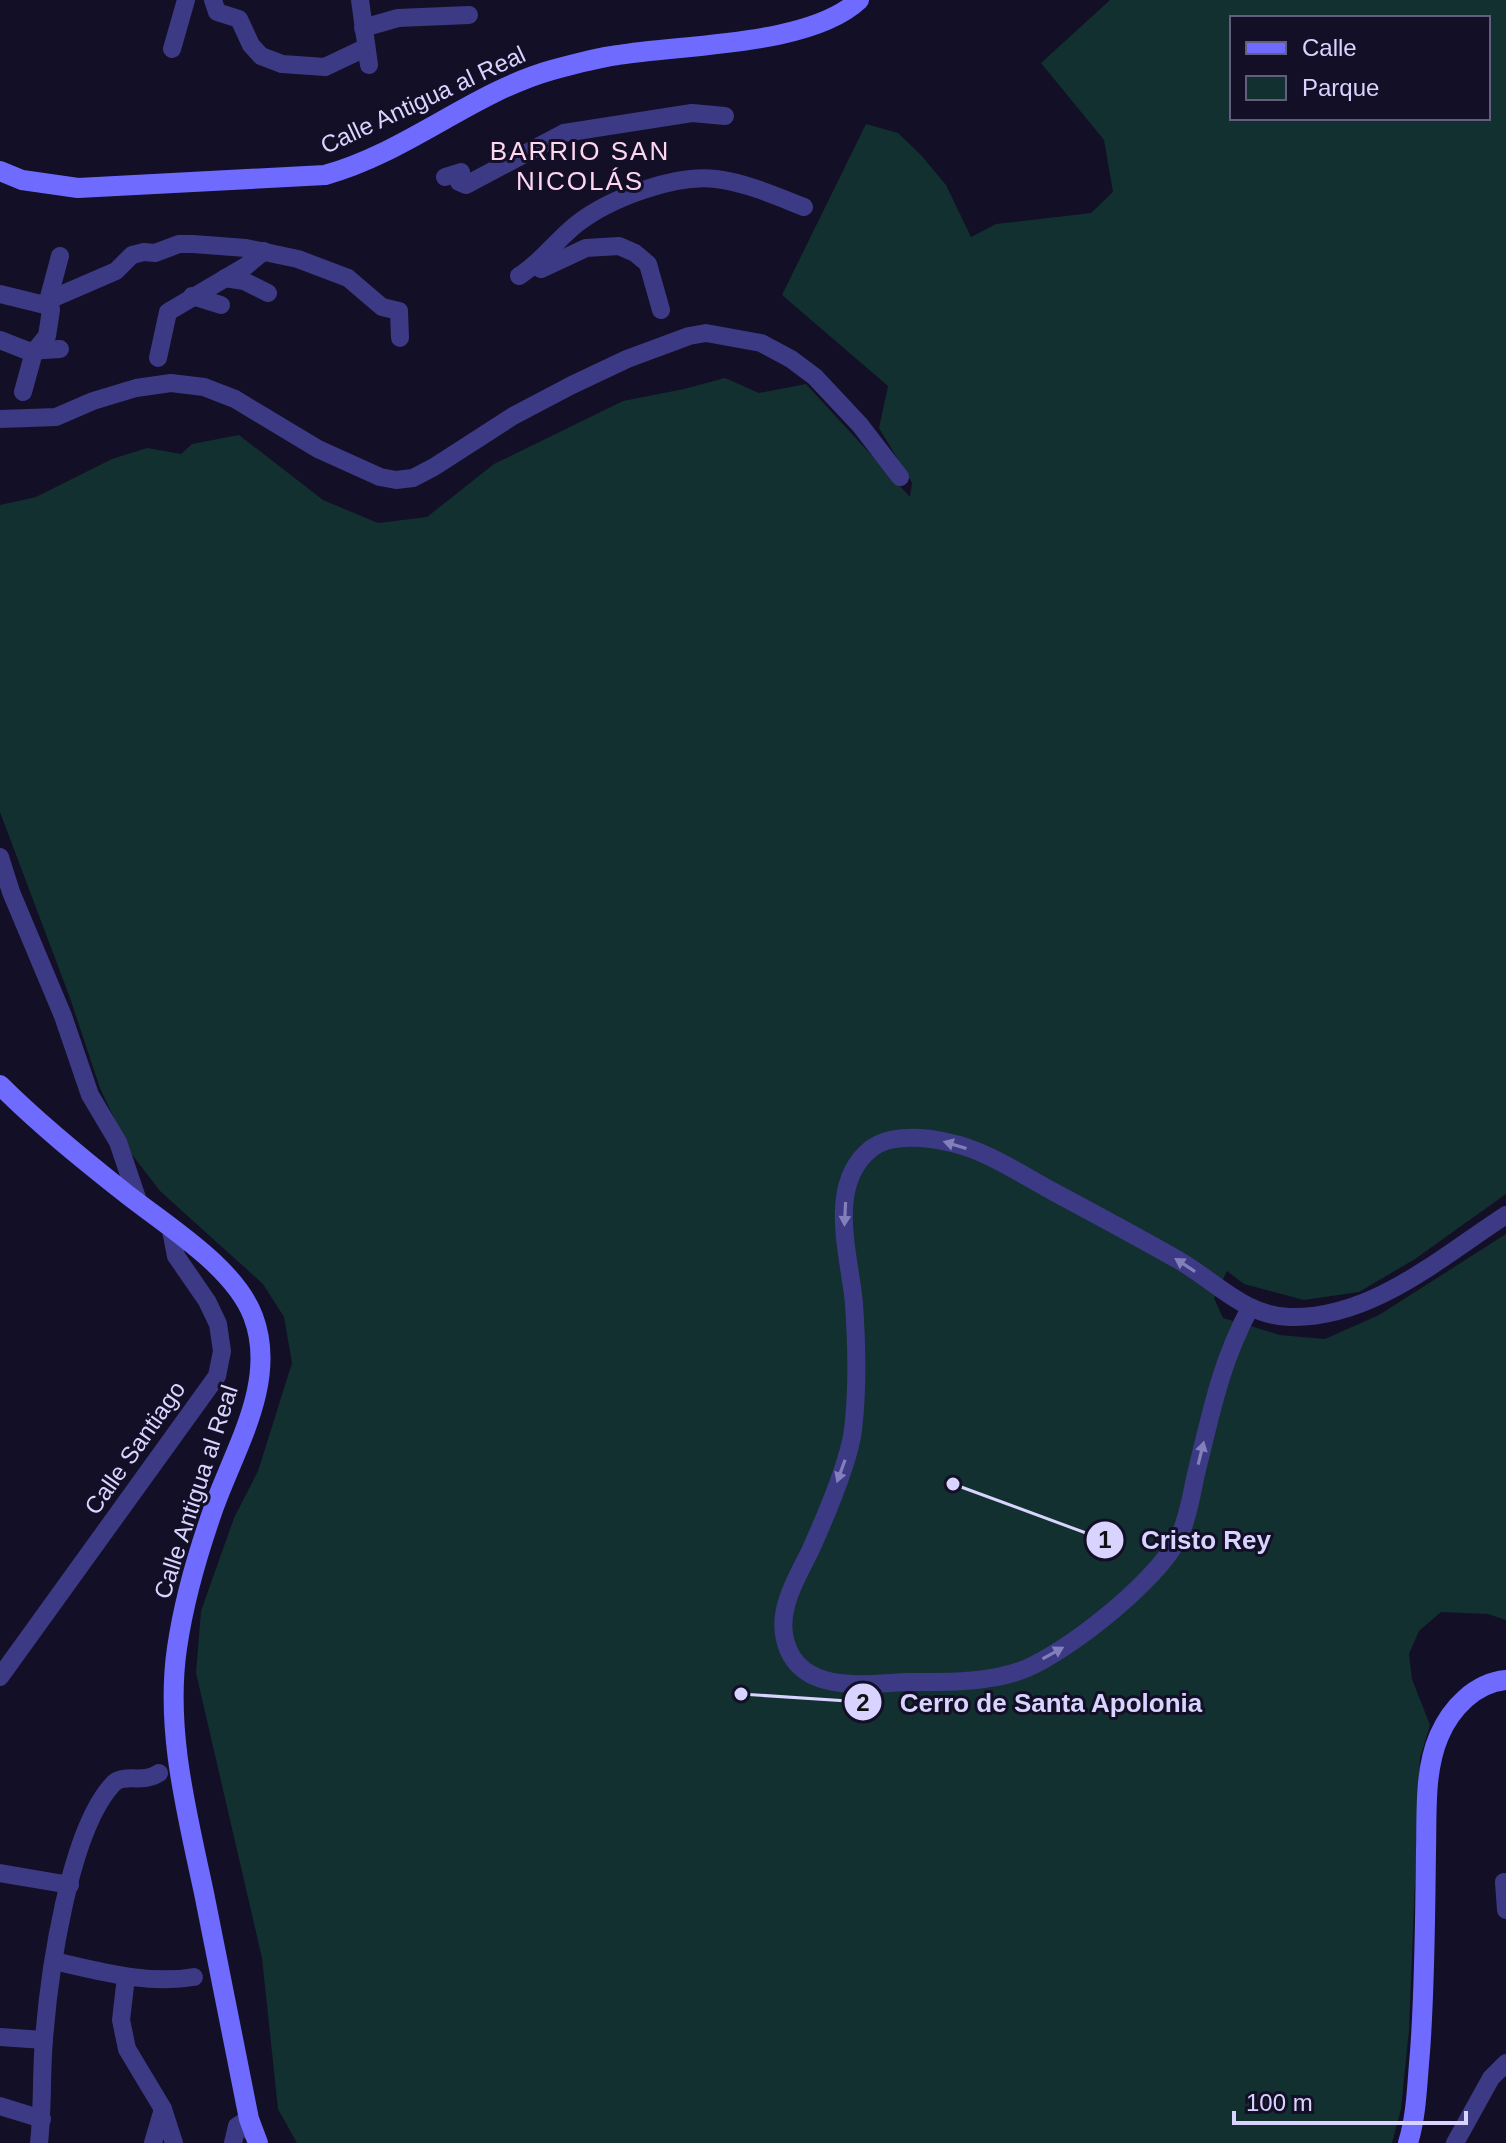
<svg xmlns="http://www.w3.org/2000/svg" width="1506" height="2143" font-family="Helvetica,sans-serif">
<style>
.green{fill:#12302f;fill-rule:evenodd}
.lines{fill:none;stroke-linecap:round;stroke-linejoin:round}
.minor{stroke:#3d3a85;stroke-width:18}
.secondary{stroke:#6f6bff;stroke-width:20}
.oneway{fill:#837fbc}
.labels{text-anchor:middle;stroke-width:6;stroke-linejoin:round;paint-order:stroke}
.street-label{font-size:24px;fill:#d9d4ff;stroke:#130f26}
.neighbourhood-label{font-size:26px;letter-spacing:2px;fill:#ffd6f0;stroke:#130f26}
.leader{fill:none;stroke:#d9d4ff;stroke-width:3}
.callout-dot{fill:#d9d4ff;stroke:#130f26;stroke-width:3}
.mark-label{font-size:24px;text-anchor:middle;font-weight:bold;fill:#111}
.callout-label{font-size:26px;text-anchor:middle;font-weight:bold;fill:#d9d4ff;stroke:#130f26;stroke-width:6;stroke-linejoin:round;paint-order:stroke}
</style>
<rect width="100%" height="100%" fill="#130f26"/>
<path class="green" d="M1110 0H1506V1194L1415 1259 1359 1292 1304 1300 1244 1284 1227 1271 1214 1298 1223 1318 1280 1335 1325 1339 1379 1315 1506 1234V1620L1488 1614 1441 1612 1419 1631 1409 1654 1412 1679 1430 1725 1420 1758 1409 2030 1401 2109 1392 2143H297L278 2109 262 1958 196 1673 201 1611 234 1518 258 1471 292 1363 284 1317 263 1284 160 1191 130 1152 100 1088 70 998 0 812V505L36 497 112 459 147 448 181 454 192 444 239 435 323 500 378 523 427 517 494 464 623 401 684 389 725 378 759 393 806 384 910 497 912 483 879 428 888 386 782 295 866 124 898 133 921 155 946 185 971 237 996 224 1091 213 1113 192 1104 140 1041 63ZM1232 18H1488V118H1232Z"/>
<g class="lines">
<g class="minor">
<path d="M213 0 217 12 239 19 251 45 261 56 282 64 325 67 365 48"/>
<path d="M360 0 369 65"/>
<path d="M363 28 398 18 469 15"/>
<path d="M172 49 186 0"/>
<path d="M445 177 461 172 459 182 466 185 564 133 692 113 725 116"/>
<path d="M541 269 586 248 619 246 635 253 648 264 661 310"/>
<path d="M519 276C543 261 556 240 578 223 611 198 675 174 716 179 747 183 776 196 804 207"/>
<path d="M225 278 244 281 268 293"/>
<path d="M0 294 49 306"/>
<path d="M192 296 221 305"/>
<path d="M49 300 116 271 132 255 144 252 155 253 179 244H193L246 248 298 259 348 278 382 307 399 311 400 338"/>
<path d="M0 340 28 351 60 349"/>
<path d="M158 358 168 312 246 266 264 251"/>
<path d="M23 392 34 352 47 336 51 310 49 297 60 256"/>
<path d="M0 419 56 417 93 401 136 388 171 383 204 387 235 399 318 449 380 477 396 480 413 478 434 467 513 416 572 385 627 359 689 336 706 333 761 343 791 359 815 377 860 425 900 477"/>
<path d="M0 857 11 892 63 1016 90 1095 118 1142 139 1204"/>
<path d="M1250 1308C1220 1364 1211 1414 1196 1474 1192 1492 1189 1512 1182 1530 1166 1575 1069 1651 1025 1669 990 1683 947 1682 910 1682 870 1683 807 1695 788 1649 782 1634 782 1618 787 1602 792 1584 803 1566 811 1549 824 1520 849 1461 853 1430 858 1388 857 1347 854 1304 850 1256 825 1184 872 1148 891 1134 925 1137 947 1142 984 1149 1019 1173 1052 1191 1095 1214 1138 1237 1180 1261 1216 1282 1245 1316 1290 1317 1372 1319 1441 1257 1506 1215"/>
<path d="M0 1677 217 1376 222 1351 218 1324 207 1301 176 1256 171 1230"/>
<path d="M0 1873 70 1885"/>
<path d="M1504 1882 1506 1910"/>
<path d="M54 1961C99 1971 148 1985 194 1977"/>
<path d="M126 1977 121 2020 127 2049 163 2109 174 2143"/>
<path d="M0 2037 44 2040"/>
<path d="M0 2106 42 2119"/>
<path d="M39 2143C43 2108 41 2074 44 2039 49 1975 69 1829 114 1783 125 1773 142 1784 159 1773"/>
<path d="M153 2143 163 2109"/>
<path d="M233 2143 237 2126 249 2119 251 2132"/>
<path d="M1455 2143 1491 2078 1506 2063"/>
</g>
<g class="secondary">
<path d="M0 171 22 180 78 188 325 175C406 153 473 92 552 70 574 64 596 58 618 55 685 44 810 46 859 0"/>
<path d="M0 1085C39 1124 81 1158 124 1192 165 1225 234 1266 253 1316 278 1381 235 1448 214 1507 198 1552 184 1600 177 1648 165 1730 187 1813 204 1893 219 1969 234 2044 249 2119L258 2143"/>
<path d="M1408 2143C1417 2114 1417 2082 1420 2052 1425 1985 1425 1918 1426 1851 1427 1813 1424 1771 1439 1736 1451 1708 1475 1683 1506 1680"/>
</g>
</g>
<defs><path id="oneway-solid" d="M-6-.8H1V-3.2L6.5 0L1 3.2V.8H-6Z" transform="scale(2)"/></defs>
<g class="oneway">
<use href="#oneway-solid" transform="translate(955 1145) rotate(-163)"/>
<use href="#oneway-solid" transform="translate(845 1214) rotate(93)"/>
<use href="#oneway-solid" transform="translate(1185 1265) rotate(-147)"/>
<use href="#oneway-solid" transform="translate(1201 1453) rotate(-76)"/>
<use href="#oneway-solid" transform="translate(841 1471) rotate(110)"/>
<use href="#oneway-solid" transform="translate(1053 1653) rotate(-29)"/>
</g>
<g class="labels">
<g class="street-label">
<text transform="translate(423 100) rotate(-25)" y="8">Calle Antigua al Real</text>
<text transform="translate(135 1448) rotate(-55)" y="8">Calle Santiago</text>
<text transform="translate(196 1492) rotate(-72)" y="8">Calle Antigua al Real</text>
</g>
<g class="neighbourhood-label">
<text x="580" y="160">BARRIO SAN<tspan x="580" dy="30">NICOLÁS</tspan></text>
</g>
</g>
<path class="leader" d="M953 1484L1105 1540M741 1694L863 1702"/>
<g class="callout-dot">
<circle cx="953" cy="1484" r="8"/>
<circle cx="741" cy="1694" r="8"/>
<circle cx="1105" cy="1540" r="20"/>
<circle cx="863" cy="1702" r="20"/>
</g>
<g class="mark-label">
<text x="1105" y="1548">1</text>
<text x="863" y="1711">2</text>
</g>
<g class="callout-label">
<text x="1206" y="1549">Cristo Rey</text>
<text x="1051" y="1712">Cerro de Santa Apolonia</text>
</g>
<rect x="1230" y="16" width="260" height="104" fill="#130f26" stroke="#625e7d" stroke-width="2"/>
<rect x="1246" y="42" width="40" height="12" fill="#6f6bff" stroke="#625e7d" stroke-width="2"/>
<text x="1302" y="56" font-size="24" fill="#d9d4ff">Calle</text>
<rect x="1246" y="76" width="40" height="24" fill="#12302f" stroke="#625e7d" stroke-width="2"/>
<text x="1302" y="96" font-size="24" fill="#d9d4ff">Parque</text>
<path d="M1234 2111v12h232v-12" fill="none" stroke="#d9d4ff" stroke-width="4"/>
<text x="1246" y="2111" font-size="24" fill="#d9d4ff" stroke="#130f26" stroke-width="6" paint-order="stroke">100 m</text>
</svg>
